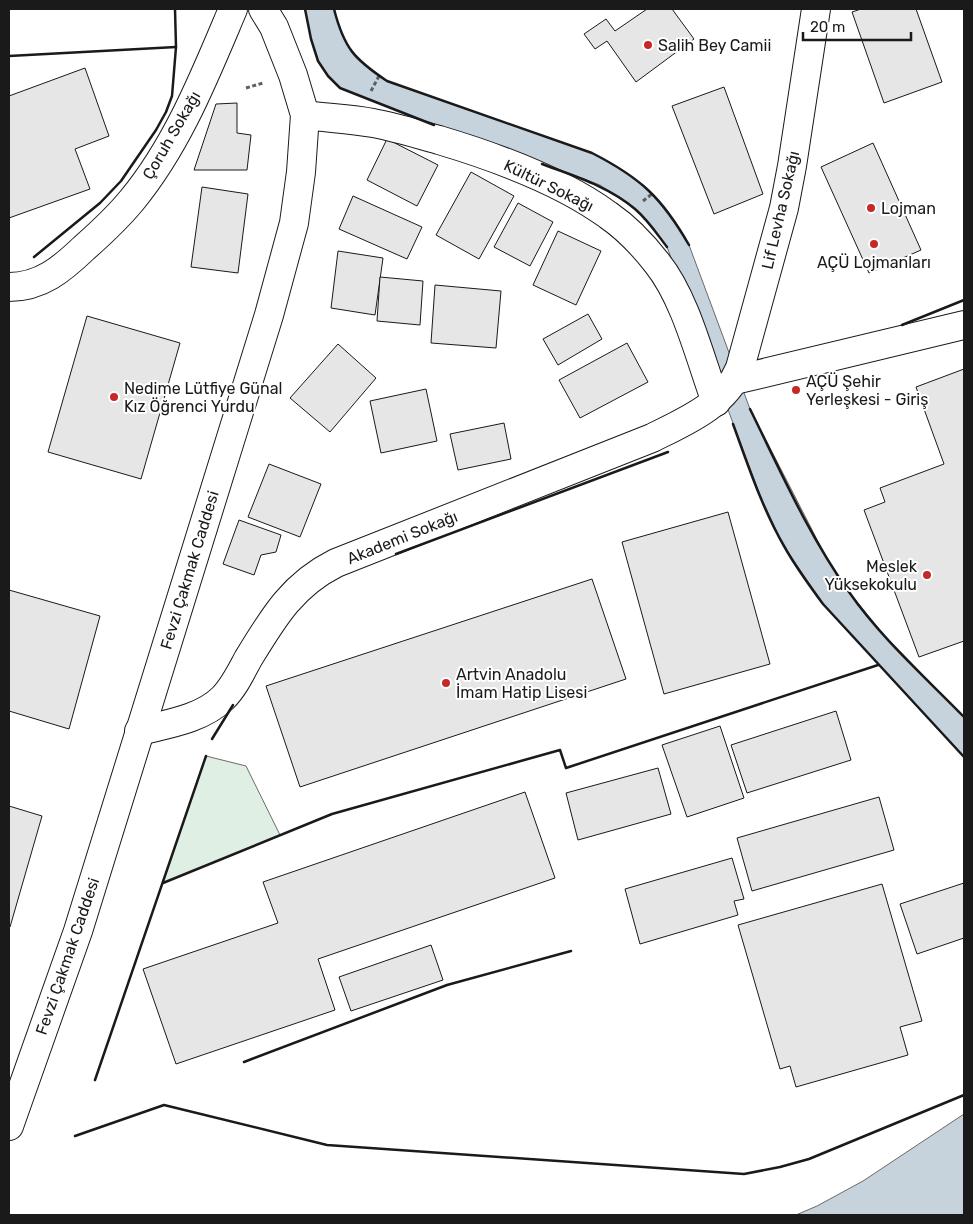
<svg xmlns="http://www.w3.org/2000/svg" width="973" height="1224" font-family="Rubik,sans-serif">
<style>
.green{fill:#e0efe3;stroke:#6a6a6a}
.water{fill:#c6d2dc;stroke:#6a6a6a}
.building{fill:#e6e6e6;stroke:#1a1a1a}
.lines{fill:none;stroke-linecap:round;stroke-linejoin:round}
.minor-casing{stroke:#1a1a1a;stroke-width:30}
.secondary-casing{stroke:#1a1a1a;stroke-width:30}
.path{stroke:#5f5f5f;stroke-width:3;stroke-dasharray:4 2.5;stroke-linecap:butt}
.minor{stroke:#fff;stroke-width:28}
.secondary{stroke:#fff;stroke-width:28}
.wall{stroke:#1a1a1a;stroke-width:2.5}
.poi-dot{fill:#c62828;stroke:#fff;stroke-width:2}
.labels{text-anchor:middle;stroke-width:4;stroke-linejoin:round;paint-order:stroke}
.poi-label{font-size:16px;fill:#1a1a1a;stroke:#fff;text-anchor:start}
.street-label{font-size:16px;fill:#1a1a1a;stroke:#fff}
</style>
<rect width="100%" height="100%" fill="#fff"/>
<path class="green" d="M206 756 246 766 280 835 163 883Z"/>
<g class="water">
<path d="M305 9H334C344 47 354 60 387 81L592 153 613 164 645 186 663 205 676 223 689 245 750 409 825 555 849 592 884 635 964 717V757L823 604 783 545 760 495 667 247 646 220 634 208 600 185 400 112 340 88 328 76 318 61 311 39Z"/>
<path d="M964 1114V1215H796L817 1206 863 1181Z"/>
</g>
<g class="building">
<path d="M647 9H672L694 39 636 82 607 41 595 49 584 34 606 19 615 31Z"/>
<path d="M861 9H916L942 82 884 103 852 12Z"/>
<path d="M85 68 109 136 75 149 90 189 9 218V96Z"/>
<path d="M724 87 763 194 714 214 672 106Z"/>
<path d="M237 103V133L251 135 247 170H194L216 104Z"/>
<path d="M387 139 438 165 417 206 367 180Z"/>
<path d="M873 143 921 250 869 273 821 167Z"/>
<path d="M471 172 514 196 479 259 436 235Z"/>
<path d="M202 187 248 194 238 273 191 267Z"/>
<path d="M353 196 422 227 407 259 339 229Z"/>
<path d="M518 203 553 222 530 266 494 247Z"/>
<path d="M558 231 601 251 576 305 533 285Z"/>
<path d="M338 251 383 258 375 315 331 308Z"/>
<path d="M380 277 423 281 420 325 377 321Z"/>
<path d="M435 285 501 291 496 348 431 343Z"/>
<path d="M588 314 602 339 558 365 543 339Z"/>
<path d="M87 316 180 343 141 479 48 452Z"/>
<path d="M627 343 648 382 580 418 559 380Z"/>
<path d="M338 344 376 378 330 432 290 398Z"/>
<path d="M964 369V641L919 657 864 510 885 502 880 488 944 464 916 387Z"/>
<path d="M426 389 437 441 381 453 370 401Z"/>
<path d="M504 423 511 459 458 470 450 434Z"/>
<path d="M269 464 321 484 300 537 248 517Z"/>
<path d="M728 512 770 664 664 694 622 542Z"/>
<path d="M239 520 281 535 276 552 261 555 254 575 223 564Z"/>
<path d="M592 579 626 679 300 787 266 686Z"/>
<path d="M9 590 100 616 69 729 9 711Z"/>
<path d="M836 711 851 760 747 793 731 745Z"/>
<path d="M720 726 744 798 687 817 662 745Z"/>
<path d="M658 768 671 814 578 840 566 793Z"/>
<path d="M525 792 555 878 318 959 335 1010 176 1064 143 969 278 923 263 882Z"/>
<path d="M879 797 894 850 752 891 737 838Z"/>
<path d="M9 806 42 816 10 927 9 926Z"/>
<path d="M732 858 744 899 734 901 738 915 640 944 625 889Z"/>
<path d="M964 883V938L917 954 900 904Z"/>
<path d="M882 884 922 1021 900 1027 908 1055 796 1087 790 1066 780 1069 738 925Z"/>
<path d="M431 945 443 980 351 1011 339 977Z"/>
</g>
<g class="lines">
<g class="minor-casing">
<g id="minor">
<path d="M305 115C327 118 350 119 373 123 395 127 417 134 439 140 496 157 560 180 608 215 627 228 643 245 657 263 686 299 700 359 716 402"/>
<path d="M9 287C41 287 62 269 84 248 101 233 118 217 132 200 178 144 205 75 233 9"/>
<path d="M735 380 964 325"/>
<path d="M139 731C167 724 202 719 223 698 234 687 241 672 248 659 273 618 292 585 336 563L652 438C686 421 725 405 740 368L784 208 792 166 816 9"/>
</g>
</g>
<g class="secondary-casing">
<path id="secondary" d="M9 1126 78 931 269 315 294 223 301 172 305 115 293 75 274 27 263 9"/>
</g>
<g class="path">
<path d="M246 88 263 83"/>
<path d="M371 91 379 76"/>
<path d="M643 201 652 194"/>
</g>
<use href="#minor" class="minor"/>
<use href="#secondary" class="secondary"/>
<g class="wall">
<path d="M305 9 311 39 318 61 328 76 340 88 434 125"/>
<path d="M334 9C344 48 354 59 387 81L592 153C641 178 662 198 689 245"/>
<path d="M9 56 176 47"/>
<path d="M542 164C574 176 608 186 635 209 648 220 657 234 667 247"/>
<path d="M34 257 100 203 121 181 156 130 166 112 172 96 176 47 175 9"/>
<path d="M902 325 964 300"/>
<path d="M750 409C780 470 809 536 849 592 881 638 925 677 964 717"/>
<path d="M733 424C748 465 762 508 784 546 795 566 809 585 823 604L964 757"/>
<path d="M396 554 668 452"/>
<path d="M212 739 233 705"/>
<path d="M163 883 332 814 560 750 566 768 878 665"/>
<path d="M244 1062 447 985 571 951"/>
<path d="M95 1080 206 756"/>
<path d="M75 1136 164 1105 327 1145 744 1174 780 1167 809 1159 964 1095"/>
</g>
</g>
<g class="poi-dot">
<circle cx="648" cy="45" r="5"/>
<circle cx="871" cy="208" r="5"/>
<circle cx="874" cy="244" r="5"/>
<circle cx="796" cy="390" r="5"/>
<circle cx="114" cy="397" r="5"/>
<circle cx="927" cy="575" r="5"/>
<circle cx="446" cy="683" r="5"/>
</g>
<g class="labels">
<g class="poi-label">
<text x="658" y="51">Salih Bey Camii</text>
<text x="881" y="214">Lojman</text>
<text x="874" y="268" text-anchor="middle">AÇÜ Lojmanları</text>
<text x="806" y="387">AÇÜ Şehir<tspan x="806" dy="18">Yerleşkesi - Giriş</tspan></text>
<text x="124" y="394">Nedime Lütfiye Günal<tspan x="124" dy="18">Kız Öğrenci Yurdu</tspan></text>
<text x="917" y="572" text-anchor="end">Meslek<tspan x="917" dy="18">Yüksekokulu</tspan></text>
<text x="456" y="680">Artvin Anadolu<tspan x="456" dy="18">İmam Hatip Lisesi</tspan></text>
</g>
<g class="street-label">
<text transform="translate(171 135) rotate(-60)" y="6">Çoruh Sokağı</text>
<text transform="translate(549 185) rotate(26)" y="6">Kültür Sokağı</text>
<text transform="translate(780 210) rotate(-77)" y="6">Lif Levha Sokağı</text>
<text transform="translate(402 537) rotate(-22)" y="6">Akademi Sokağı</text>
<text transform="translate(189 570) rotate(-73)" y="6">Fevzi Çakmak Caddesi</text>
<text transform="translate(67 956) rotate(-71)" y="6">Fevzi Çakmak Caddesi</text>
</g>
</g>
<rect width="973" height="1224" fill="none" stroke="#1a1a1a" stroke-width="20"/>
<path d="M803 32v8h108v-8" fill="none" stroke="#1a1a1a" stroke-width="2.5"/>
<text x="810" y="32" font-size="15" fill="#1a1a1a" stroke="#ffffff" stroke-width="4" paint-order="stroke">20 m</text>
</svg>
